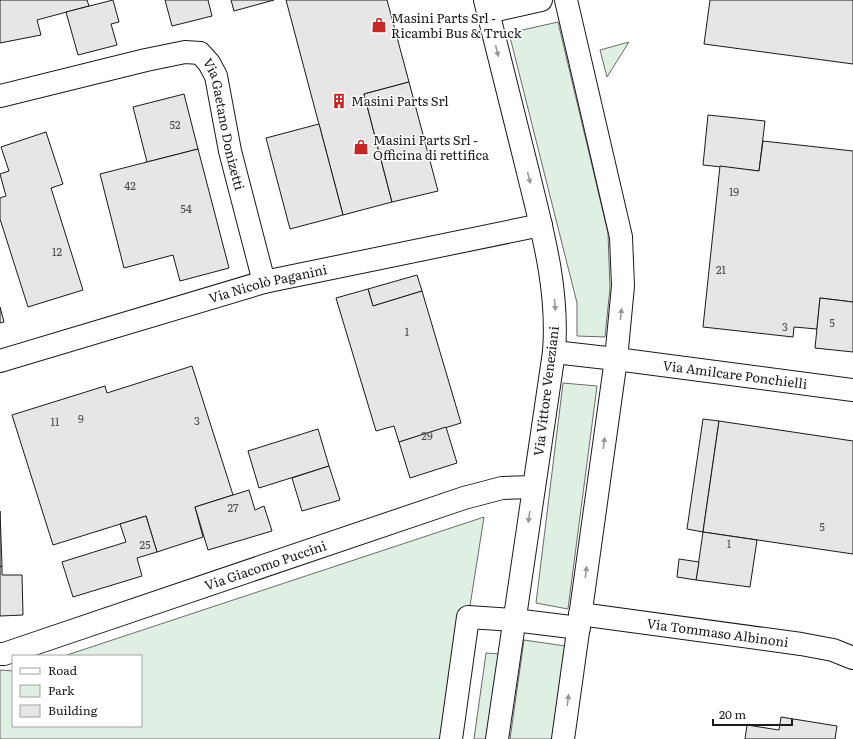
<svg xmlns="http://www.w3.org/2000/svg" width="853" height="739" font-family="Literata,serif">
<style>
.green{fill:#e0efe3;stroke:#6a6a6a}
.building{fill:#e6e6e6;stroke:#1a1a1a}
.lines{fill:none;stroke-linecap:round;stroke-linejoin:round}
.street-casing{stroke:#1a1a1a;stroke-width:24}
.secondary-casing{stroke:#1a1a1a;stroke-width:24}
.street{stroke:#fff;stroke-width:22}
.secondary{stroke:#fff;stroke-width:22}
.oneway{fill:#989898}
.labels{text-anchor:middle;stroke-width:3;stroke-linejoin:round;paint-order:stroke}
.number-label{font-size:11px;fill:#4d4d4d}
.poi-label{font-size:13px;fill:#1a1a1a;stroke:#fff;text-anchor:start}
.street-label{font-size:13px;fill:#1a1a1a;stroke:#fff}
</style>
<rect width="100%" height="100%" fill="#fff"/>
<g class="green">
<path d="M558 22 608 233 610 288 605 337 577 336V303L509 33Z"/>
<path d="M629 42 607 77 600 50Z"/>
<path d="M563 383 597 386 568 609 536 603Z"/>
<path d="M484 517 449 739H0V670L13 671V726H141V656H64Z"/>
<path d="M524 640 565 646 552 739H510Z"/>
<path d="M486 653 500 654 487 739H474Z"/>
</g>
<g class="building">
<path d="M0 0H87L89 6 37 20 41 35 0 43Z"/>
<path d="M113 0 119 22 111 24 117 45 78 55 66 12Z"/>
<path d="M165 0H208L212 16 172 26Z"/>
<path d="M231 0H274L234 11Z"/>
<path d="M286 0H387L409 82 364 94 392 202 343 215Z"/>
<path d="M710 0H853V64L704 44Z"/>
<path d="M409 82 438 191 392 202 364 94Z"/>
<path d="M184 94 198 149 147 162 133 107Z"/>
<path d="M708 115 765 121 759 171 703 165Z"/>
<path d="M319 124 343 215 290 229 266 138Z"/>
<path d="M46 132 63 184 51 188 83 290 28 307 0 219V198L6 196 0 174 9 171 1 147Z"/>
<path d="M763 141 853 151V302L820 298 817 329 794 327 793 337 703 327 720 166 759 171Z"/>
<path d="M198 149 229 268 180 281 173 255 124 268 100 174Z"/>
<path d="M417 275 422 291 373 306 368 289Z"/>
<path d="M368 289 373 306 422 291 461 423 399 442 394 426 376 431 336 298Z"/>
<path d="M820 298 853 302V352L815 348Z"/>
<path d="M0 307 4 322 0 323Z"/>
<path d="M192 366 233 495 195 507 203 537 157 552 146 516 53 545 12 415 105 386 107 393Z"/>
<path d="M703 419 719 421 703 532 687 529Z"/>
<path d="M719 421 853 441V554L703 532Z"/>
<path d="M446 427 457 463 410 478 399 442Z"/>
<path d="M318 429 329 466 259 488 248 451Z"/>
<path d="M329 466 340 500 302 511 292 478Z"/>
<path d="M249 490 255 510 264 506 272 531 208 550 195 507Z"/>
<path d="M0 511 2 566 0 567Z"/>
<path d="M146 516 157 552 137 558 142 576 73 597 62 562 126 542 120 524Z"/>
<path d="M703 532 757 540 750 587 696 580Z"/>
<path d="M679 559 699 562 696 580 677 577Z"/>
<path d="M2 566V575H22L23 615 0 616V567Z"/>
<path d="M781 717 837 726 835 739H745L747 725 779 730Z"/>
</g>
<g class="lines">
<g class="street-casing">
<g id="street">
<path id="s1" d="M0 96 146 60 185 52 200 53 209 63 216 76 230 151 264 282"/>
<path id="s2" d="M616 359 853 390"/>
<path id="s3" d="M0 361 264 282 541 225"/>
<path id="s4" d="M580 614 801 644 833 650 853 658"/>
<path id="s5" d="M0 654H4L464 498 502 488 534 487"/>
<path d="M451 739 468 617 514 620"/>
</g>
</g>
<g class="secondary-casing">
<g id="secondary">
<path d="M485 0C499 56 513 112 527 168 542 230 559 288 554 352L497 739"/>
<path d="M488 12 541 0"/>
<path d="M554 352 616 359"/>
<path d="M514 620 579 628"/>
<path d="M563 739 616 359 623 286 621 237 566 0"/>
</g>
</g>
<use href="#street" class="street"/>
<use href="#secondary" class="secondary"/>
</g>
<defs><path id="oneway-solid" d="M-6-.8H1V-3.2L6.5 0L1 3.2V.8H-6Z"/></defs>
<g class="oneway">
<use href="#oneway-solid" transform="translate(497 51) rotate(76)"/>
<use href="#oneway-solid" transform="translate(529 178) rotate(76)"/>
<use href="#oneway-solid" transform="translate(555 305) rotate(85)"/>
<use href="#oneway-solid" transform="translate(621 314) rotate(-84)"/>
<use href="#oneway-solid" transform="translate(604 443) rotate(-82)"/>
<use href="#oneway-solid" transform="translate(529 517) rotate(98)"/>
<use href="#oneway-solid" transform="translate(586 572) rotate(-82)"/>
<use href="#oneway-solid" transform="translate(568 700) rotate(-82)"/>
</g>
<defs>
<g id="shop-bare" transform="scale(1.2)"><path d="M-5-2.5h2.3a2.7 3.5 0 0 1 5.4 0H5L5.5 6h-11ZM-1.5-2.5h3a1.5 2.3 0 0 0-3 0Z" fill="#c62828" stroke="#fff" stroke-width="2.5" paint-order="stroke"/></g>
<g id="building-bare" transform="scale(1.2)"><path d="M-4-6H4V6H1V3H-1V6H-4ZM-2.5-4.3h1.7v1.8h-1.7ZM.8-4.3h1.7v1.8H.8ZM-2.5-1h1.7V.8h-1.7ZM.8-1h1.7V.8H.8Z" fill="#c62828" stroke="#fff" stroke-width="2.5" paint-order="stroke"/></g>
</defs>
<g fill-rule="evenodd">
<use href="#shop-bare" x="379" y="25"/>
<use href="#building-bare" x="339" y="101"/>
<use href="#shop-bare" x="361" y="147"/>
</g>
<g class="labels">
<g class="number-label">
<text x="175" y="129">52</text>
<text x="130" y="190">42</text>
<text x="734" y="196">19</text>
<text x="186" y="213">54</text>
<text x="57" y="256">12</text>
<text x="721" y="274">21</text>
<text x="832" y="327">5</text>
<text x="785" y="331">3</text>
<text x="407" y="336">1</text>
<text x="81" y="423">9</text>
<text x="197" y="425">3</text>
<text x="55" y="426">11</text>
<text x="427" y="440">29</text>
<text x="233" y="512">27</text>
<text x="822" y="531">5</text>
<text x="729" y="548">1</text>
<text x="145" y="549">25</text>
</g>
<g class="poi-label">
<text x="391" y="23">Masini Parts Srl -<tspan x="391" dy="15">Ricambi Bus &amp; Truck</tspan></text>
<text x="351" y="106">Masini Parts Srl</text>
<text x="373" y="145">Masini Parts Srl -<tspan x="373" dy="15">Officina di rettifica</tspan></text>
</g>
<g class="street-label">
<text dy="5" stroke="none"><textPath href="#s1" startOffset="282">Via Gaetano Donizetti</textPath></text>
<text dy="5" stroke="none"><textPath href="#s3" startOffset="279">Via Nicolò Paganini</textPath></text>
<text dy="5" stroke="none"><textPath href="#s2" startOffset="120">Via Amilcare Ponchielli</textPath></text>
<text transform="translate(546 391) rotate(-83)" y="5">Via Vittore Veneziani</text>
<text dy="5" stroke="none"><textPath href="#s5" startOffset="280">Via Giacomo Puccini</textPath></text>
<text dy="5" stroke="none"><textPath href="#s4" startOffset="139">Via Tommaso Albinoni</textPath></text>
</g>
</g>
<rect x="12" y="655" width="130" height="72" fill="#ffffff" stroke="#a3a3a3"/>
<rect x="20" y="668" width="20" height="6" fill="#ffffff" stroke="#a3a3a3"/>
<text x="48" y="675" font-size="12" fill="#1a1a1a">Road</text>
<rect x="20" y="685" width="20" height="12" fill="#e0efe3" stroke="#a3a3a3"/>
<text x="48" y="695" font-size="12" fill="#1a1a1a">Park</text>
<rect x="20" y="705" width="20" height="12" fill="#e6e6e6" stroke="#a3a3a3"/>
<text x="48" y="715" font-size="12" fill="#1a1a1a">Building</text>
<path d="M713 719v6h79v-6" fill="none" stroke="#1a1a1a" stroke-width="2"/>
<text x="719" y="719" font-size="12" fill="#1a1a1a" stroke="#ffffff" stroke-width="3" paint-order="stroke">20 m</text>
</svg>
